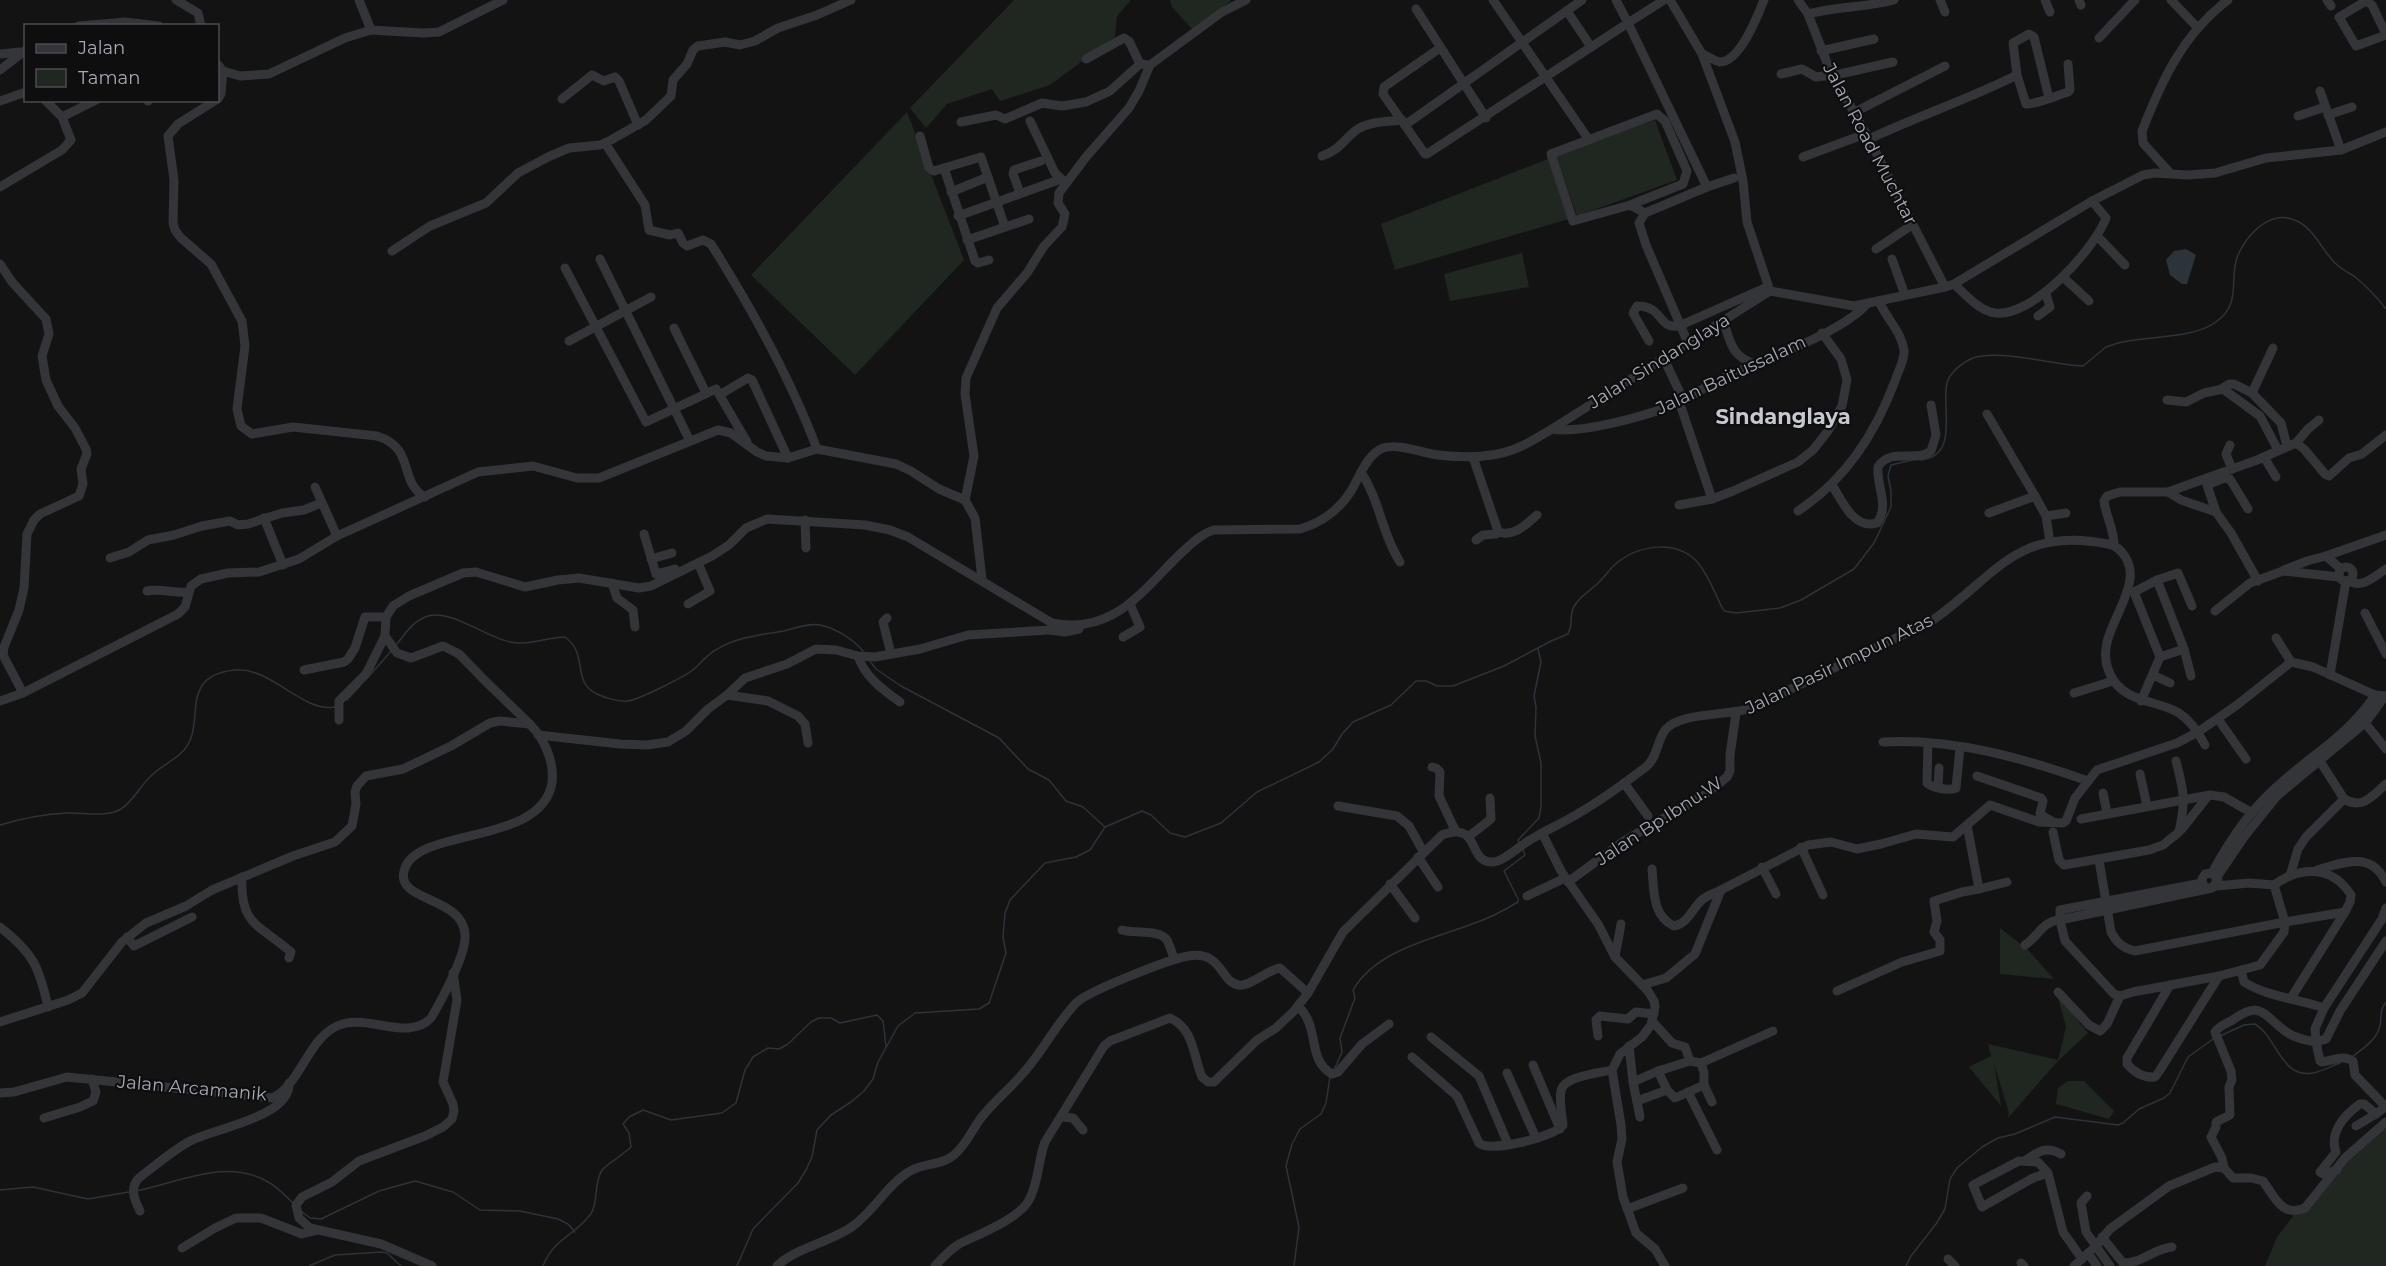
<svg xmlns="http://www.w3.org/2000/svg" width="2386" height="1266" font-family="Montserrat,sans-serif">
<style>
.green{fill:#1f2720}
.water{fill:#2c3339}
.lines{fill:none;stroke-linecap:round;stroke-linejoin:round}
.stream{stroke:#2c3339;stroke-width:1.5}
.minor{stroke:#343539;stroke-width:9}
.labels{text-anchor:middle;stroke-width:4.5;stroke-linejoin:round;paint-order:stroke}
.street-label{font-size:18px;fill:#a5a9b4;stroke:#0e0e0f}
.quarter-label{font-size:21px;font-weight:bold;fill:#c6c8d0;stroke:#0e0e0f}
</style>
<rect width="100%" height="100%" fill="#131314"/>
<g class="green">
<path d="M1014 0H1131L1117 16 1115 37 1050 85 1000 101 992 89 947 104 926 128 910 108Z"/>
<path d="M1170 0H1230L1231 1 1192 29 1172 7Z"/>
<path d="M907 112 964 260 855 375 751 275Z"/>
<path d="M1655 120 1677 180 1577 216 1556 156Z"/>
<path d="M1548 159 1569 219 1395 270 1381 224Z"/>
<path d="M1522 253 1529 287 1450 301 1444 274Z"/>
<path d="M2000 928 2027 949 2054 979 2000 974Z"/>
<path d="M2057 994 2088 1033 2056 1063 2008 1118 2009 1113 1994 1064 2001 1106 1969 1067 1991 1056 1988 1044 2058 1060 2066 1027Z"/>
<path d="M2068 1081H2084L2114 1111 2109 1119 2056 1104 2058 1088Z"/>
<path d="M2386 1117V1266H2265L2277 1237 2307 1198 2336 1170 2357 1141Z"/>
</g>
<path class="water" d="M2186 249 2196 255 2187 284H2182L2170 275 2166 260 2174 251Z"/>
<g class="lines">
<g class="stream">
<path d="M1920 460C1960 457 1941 407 1947 383 1950 372 1963 362 1973 358 2000 349 2054 365 2083 366L2106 347 2118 343C2146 336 2193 339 2216 322 2243 303 2228 278 2238 255 2248 233 2272 207 2299 222 2314 230 2323 251 2335 263 2341 269 2347 272 2354 276 2365 285 2377 297 2386 309"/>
<path d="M397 644C404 635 412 623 423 618 447 605 486 638 510 642 529 646 547 637 565 637 589 654 571 682 597 694 605 698 619 702 628 701 638 700 686 676 694 669 701 663 706 656 714 651 736 637 759 635 784 631 796 628 808 623 820 625 835 628 853 639 863 651"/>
<path d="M869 660 876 669 901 686 999 738 1028 769 1049 780 1066 801 1083 807 1104 826"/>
<path d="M371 674 392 650"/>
<path d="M347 700 360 686"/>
<path d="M0 825C20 819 46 814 67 813 84 812 106 818 121 809 134 801 141 784 152 775 161 766 173 761 181 753 210 727 174 677 234 670 271 666 302 713 335 707"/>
<path d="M1519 843 1518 840 1539 818 1541 807V763L1535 736 1536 707 1534 696 1541 662 1538 649"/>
<path d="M2220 1036 2244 1025 2255 1024C2277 1037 2281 1079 2313 1073 2323 1071 2331 1066 2340 1063"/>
<path d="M2352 1057C2362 1049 2375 1041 2379 1029 2383 1019 2378 1012 2386 1002"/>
<path d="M1334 1070 1342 1052 1340 1038 1355 998 1353 990C1376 950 1433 939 1472 924 1488 919 1503 911 1518 902V899L1504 871 1525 855 1523 850"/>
<path d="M0 1190 33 1187 88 1199 129 1192"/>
<path d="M136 1191C178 1183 227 1157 268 1182 278 1187 285 1196 293 1203"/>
<path d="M301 1211 310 1218 321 1219 379 1191 415 1181 453 1192 480 1210 520 1211 558 1219 568 1224 575 1232"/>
<path d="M309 1266 335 1255 381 1252 387 1253 401 1266"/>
<path d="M543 1266C554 1238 573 1237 590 1215 599 1203 593 1185 602 1170 606 1165 625 1153 631 1147L629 1133 623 1124 629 1117 643 1110 671 1120 722 1113 736 1103 745 1070 753 1057 768 1048 779 1049 788 1044 811 1022 819 1018H831L840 1023 877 1015 883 1021 886 1047"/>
<path d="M737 1266 753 1229 798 1183 806 1170 812 1157 817 1130 831 1115 851 1102 864 1091 873 1079 878 1062 898 1026 915 1013 979 1009 989 1003 1006 953 1003 937 1005 913 1010 900 1045 863 1076 857 1090 850 1105 827 1142 811 1151 815 1170 833 1185 837 1221 823 1257 792 1319 762 1333 749 1342 734 1353 722 1391 705 1416 681H1426L1437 686H1453L1504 666 1551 641 1568 634C1573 624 1570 621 1572 612 1574 601 1588 592 1596 585 1604 578 1610 568 1618 562 1641 544 1678 540 1698 563 1710 577 1715 595 1724 611L1736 613 1780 608 1801 600 1854 569 1874 543 1891 507V491L1888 476 1891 465 1912 460"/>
<path d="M1294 1266 1299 1227 1286 1166 1292 1144 1300 1129 1321 1114 1326 1103 1330 1077"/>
<path d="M1906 1266 1911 1256 1936 1224 1945 1209 1950 1179 1957 1168 1982 1147 1998 1138 2015 1134 2055 1117 2118 1125 2123 1123 2139 1109 2164 1098 2170 1093 2188 1057 2213 1039"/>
</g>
<g class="minor">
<path d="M176 0 198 13 201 26"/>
<path d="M359 0 371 30"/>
<path d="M1493 0 1589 140"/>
<path d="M1664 0 1628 23 1707 187 1645 213 1639 223 1646 245 1688 343"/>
<path d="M1670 0 1702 54 1735 142 1743 181 1747 222 1770 291"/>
<path d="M1798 0 1808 14 1829 68 1869 139 1945 287"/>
<path d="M1940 0 1945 12"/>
<path d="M2045 0 2050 12"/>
<path d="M2079 0 2081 5"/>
<path d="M2171 0 2197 27"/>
<path d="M2327 0 2331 6"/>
<path d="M1416 9 1486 118"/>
<path d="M1567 11 1591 47"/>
<path d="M1808 14C1837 6 1866 8 1894 0"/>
<path d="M79 26 125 22 159 26"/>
<path d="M2386 34 2372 5 2366 1 2339 17 2356 46 2386 35"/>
<path d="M2099 38 2135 0"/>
<path d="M1440 48 1384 87 1383 94 1425 154H1427L1628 23 1616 0"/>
<path d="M1821 51 1874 39"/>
<path d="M0 54 20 52"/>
<path d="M1702 54C1708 56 1714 61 1720 62 1740 62 1758 15 1764 0"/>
<path d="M1086 59 1124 38 1129 41 1140 64"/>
<path d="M218 65 223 71 221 94 218 99"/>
<path d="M0 70 26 50"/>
<path d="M223 71 240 76 269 74 345 38 371 30 423 33 439 32 503 0"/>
<path d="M1781 74 1802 69 1816 77 1840 74 1893 62"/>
<path d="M2320 91 2341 150"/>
<path d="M2049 98 2034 37 2029 34 2013 43 2017 75 2026 104C2039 104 2055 96 2068 92L2070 90 2068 64"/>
<path d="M562 99 592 75 604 81 615 77 619 81 638 125"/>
<path d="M216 100 178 124 168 136 174 180 173 223 175 230 181 238 211 264 242 321 245 346 237 409 241 426 252 434 293 427 377 436C416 448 398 482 425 497"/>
<path d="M0 101 26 92"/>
<path d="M148 101V100"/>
<path d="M1855 112 1945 66"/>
<path d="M2328 115 2352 107"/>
<path d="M2298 116 2325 107"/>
<path d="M62 117 96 100"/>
<path d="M1030 121 1055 173 1065 182"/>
<path d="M961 122 996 115 1005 119 1042 103 1062 106 1086 102 1110 91 1140 64 1150 65"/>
<path d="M1405 125 1582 0"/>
<path d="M920 136 929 168 934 171 981 157 1005 227"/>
<path d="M1869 139C1918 116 1969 99 2017 75"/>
<path d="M605 143 645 205 649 230 670 235 678 233 683 243 687 246 703 240 711 244C752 309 790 377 817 449"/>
<path d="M1322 156C1338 151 1343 141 1355 131 1368 121 1387 122 1402 120"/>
<path d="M1803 157 1865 134"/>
<path d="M944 168 975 261 978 263 989 260"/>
<path d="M2170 173 2143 143 2142 131C2162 80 2183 34 2228 0"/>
<path d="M0 187 62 150 71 140 62 117 45 100"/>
<path d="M1707 187 1734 178"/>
<path d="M951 192 988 177"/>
<path d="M1020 193 1013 174 1014 170 1041 161"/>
<path d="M1630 205 1683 184 1687 171 1665 121 1657 114 1551 154 1573 221 1630 205 1645 213"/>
<path d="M958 216 1061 179"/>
<path d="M2097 236 2125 265"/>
<path d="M967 240 1029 219"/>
<path d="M1876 249 1912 225"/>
<path d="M392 251 430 226 486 203 518 173 548 157 569 148 600 145 611 140 646 120 671 96 673 80 687 64 693 50 698 46 725 42 740 45 755 41 778 28 817 15 851 0"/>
<path d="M600 259 690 441"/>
<path d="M1892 259 1905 295"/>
<path d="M0 264 12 282 46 319 49 334 42 356 46 380 58 406 75 428 86 449 87 454 81 469 83 484 79 496 40 514 34 520 27 534 24 588 19 610 4 647 3 655 23 693 178 614 185 607 191 586 201 579 228 573 259 572 299 559 337 536 478 472 533 466 577 478H599L718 430 731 433 757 452 766 456 788 458 817 449 896 464 911 471 939 489 965 500 975 518 982 579"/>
<path d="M565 268 646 422 716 389 747 442"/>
<path d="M2063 277 2089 301"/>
<path d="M1954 284C1966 295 1978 310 1995 313 2032 318 2094 250 2106 218L2092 201"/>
<path d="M2038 316 2050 307 2046 294"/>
<path d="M1723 321C1731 342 1730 355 1754 364"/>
<path d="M674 328 706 393"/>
<path d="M569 341 651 297"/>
<path d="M1649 341 1633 313 1637 306C1664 306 1657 329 1679 326L1767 287"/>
<path d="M1664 359 1683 399"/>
<path d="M2221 389 2229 384H2234L2252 393 2281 423 2287 446"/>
<path d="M2252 393 2273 348"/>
<path d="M721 394 748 378 752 380 788 458"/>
<path d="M2167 400 2186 402 2204 393 2223 389 2260 416 2278 450"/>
<path d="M1679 401 1712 499"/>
<path d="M1987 414 2035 496"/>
<path d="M1552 429C1580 434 1641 417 1668 407 1688 399 1706 386 1725 377 1764 359 1840 334 1867 304"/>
<path d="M2296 443 2308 429 2319 420"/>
<path d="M2230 445 2226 454 2232 469"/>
<path d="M1473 457 1498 531 1496 534 1483 535 1476 540"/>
<path d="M2264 457 2276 477"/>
<path d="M1361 472C1380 501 1382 534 1400 562"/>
<path d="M1832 485C1842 501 1854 530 1877 523 1890 505 1876 486 1878 467 1890 447 1916 463 1931 451L1936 435 1931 405"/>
<path d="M315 487 337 536"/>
<path d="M2168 492 2181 500 2216 512"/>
<path d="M965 500 974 456 965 394 966 378 997 308 1027 273 1044 246 1062 227 1065 214 1058 203 1059 193 1086 157 1129 108 1139 91 1150 65 1222 12 1246 0"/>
<path d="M1679 505 1712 499 1733 491 1798 462 1813 450 1828 431 1842 406 1847 380 1841 359 1822 333"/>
<path d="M2248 509 2230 479 2224 478 2207 485 2216 512 2231 533 2258 581"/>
<path d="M1798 511C1846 479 1875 434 1895 381 1898 371 1905 360 1904 350 1901 331 1886 318 1879 301"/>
<path d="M1989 513 2035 496 2046 516 2050 542"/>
<path d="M2046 516 2066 513"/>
<path d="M264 518 283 565"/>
<path d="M805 520 806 548"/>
<path d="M1498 532C1515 537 1525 525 1537 515"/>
<path d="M644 534 656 574 675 569"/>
<path d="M2114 545C2114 529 2106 517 2104 501L2107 496 2120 492H2168L2257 460 2296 443 2304 449 2325 474 2329 476 2349 458 2362 454 2386 435"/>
<path d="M2326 556 2386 535"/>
<path d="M110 558 129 552 148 540 174 535 202 526 230 521 238 525 248 524 282 513 304 510 321 503"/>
<path d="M651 559 672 553"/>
<circle cx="2346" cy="574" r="7"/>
<path d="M2284 570 2307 561 2326 556 2341 569"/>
<path d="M2157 580 2178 573 2192 606"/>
<path d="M2349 580C2361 590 2375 576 2386 569"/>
<path d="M612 583 617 598 633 610 635 627"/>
<path d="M147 591C162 588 174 594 188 592"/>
<path d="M688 604 710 591 698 563"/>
<path d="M2215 611 2250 583 2283 571 2339 577"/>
<path d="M2365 613 2386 654"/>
<path d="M887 618 883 622 891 654"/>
<path d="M1123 637 1140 627 1130 604"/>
<path d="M2276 638 2291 662"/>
<path d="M2184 649 2191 676"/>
<path d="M858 656C864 676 883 690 900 702"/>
<path d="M304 670 344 662 348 659 355 648 365 617H386"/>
<path d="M2153 675 2170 683"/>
<path d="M2330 675 2346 581"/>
<path d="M2074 693 2113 681"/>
<path d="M727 695 768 701 798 716 805 724 808 743"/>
<path d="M0 701 23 693"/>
<path d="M2141 701 2160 657 2184 649 2157 580 2134 592 2160 657"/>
<path d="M2361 718 2386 749"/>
<path d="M2218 719 2246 759"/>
<path d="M339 720V701L366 674 385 636"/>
<path d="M538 735 620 744 647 745 668 742 686 731 708 709 727 695 745 678 787 664 816 649 836 650 858 656 875 657 920 649 968 635 1050 630 1065 632 1079 629"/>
<path d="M1883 742C1953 738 2023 758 2088 781"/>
<path d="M1928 743 1927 783C1932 788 1949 791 1956 788L1960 748"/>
<path d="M1432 767 1436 768 1440 772 1439 796 1455 830"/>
<path d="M2140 774 2147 806"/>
<path d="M1977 776 2041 798 2043 801 2040 814 2053 822"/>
<path d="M1624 783 1648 816"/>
<path d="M1938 787 1939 768"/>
<path d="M2103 793 2107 813"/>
<path d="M2344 799C2363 810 2372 796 2386 784"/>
<path d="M1338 806 1397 816 1409 826 1423 851"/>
<path d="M2081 819 2210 795 2224 797 2252 813"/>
<path d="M2182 829 2208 796"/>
<path d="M2053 832 2059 860 2064 865 2149 850 2163 845 2179 832C2186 800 2184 792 2176 761"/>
<path d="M1542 833 1561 871 1598 924 1615 957 1648 991 1654 1001 1655 1007 1651 1025 1642 1037 1620 1054 1612 1070 1621 1125 1622 1139 1617 1162 1623 1197 1636 1233 1655 1249 1665 1266"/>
<path d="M1468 837 1491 819 1490 798"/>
<path d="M1801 847 1823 895"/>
<path d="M1418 857 1438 887"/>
<path d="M2099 860 2111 932C2117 943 2123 948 2135 951L2285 922 2274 885 2249 883 2216 886"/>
<path d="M1762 867 1776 894"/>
<path d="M1652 869C1654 890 1652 916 1674 926 1689 923 1692 908 1703 899 1708 895 1715 893 1721 890"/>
<path d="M2317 870C2344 862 2371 851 2386 882"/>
<path d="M2212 873C2226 847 2244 819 2265 798 2300 761 2347 739 2375 695"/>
<path d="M2290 876 2298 849 2306 837 2344 799 2318 758"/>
<path d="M242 877C240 926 259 924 291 952L289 958"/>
<path d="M2217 877 2244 837 2277 796 2366 722 2385 696"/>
<path d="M1568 882 1624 841 1706 794 1727 777 1730 771V755L1736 713"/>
<path d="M2202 883 2060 910V920L2212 888 2218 880 2212 873 2205 874 2202 879 2203 885 2208 888"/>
<path d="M1390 884 1415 918"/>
<path d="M2274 885C2300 866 2332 865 2351 895L2350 902 2345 912 2291 998"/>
<path d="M1979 889 2007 882"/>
<path d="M1527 896 1565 878"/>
<path d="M2386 908 2382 919 2324 1008 2315 1029 2316 1042 2326 1039 2340 1011 2386 941"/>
<path d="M0 927C33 953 39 966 48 1007"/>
<path d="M1122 930C1134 934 1160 929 1167 940 1170 946 1172 953 1174 958"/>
<path d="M127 937 134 946 192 917"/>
<path d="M2025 945C2039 936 2042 921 2060 920L2065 941 2114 994 2120 996 2133 992 2219 976 2260 965 2284 932 2285 922 2345 912"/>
<path d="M1615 957 1621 924"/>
<path d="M2241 970 2244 982C2268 997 2298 999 2324 1008"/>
<path d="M1642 985 1666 978 1695 954 1721 890 1808 845 1831 842 1857 849 1881 844 1916 834 1953 837 1990 805 2039 822 2063 823 2066 821 2075 798 2097 770 2177 743 2198 732 2237 705 2291 662 2313 667 2375 695 2386 696"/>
<path d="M2170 985 2127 1058V1064C2134 1072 2144 1078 2155 1077L2160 1070 2219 976"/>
<path d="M1837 991 1902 962 1940 951V940L1934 932 1937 921 1934 901 1962 892 1979 889 1967 825"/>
<path d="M2058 992 2089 1025 2100 1031 2107 1024 2120 996"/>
<path d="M1298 1006C1321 1028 1306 1059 1332 1074L1338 1072 1362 1044 1389 1024"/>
<path d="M0 1022 68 1000 82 993 122 942 146 923 186 906 212 890 293 856 335 842 352 826 356 804 355 792 357 786 366 776 403 769 451 746 490 723 499 721 530 724"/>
<path d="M1653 1022 1672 1043 1685 1047 1690 1061"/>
<path d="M1598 1036 1596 1020 1600 1016 1628 1019 1636 1012 1654 1014"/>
<path d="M1431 1037 1479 1076 1508 1144"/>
<path d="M1629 1046 1633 1082 1640 1117"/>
<path d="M1412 1057 1457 1096 1479 1143C1489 1153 1555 1137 1563 1125 1562 1114 1559 1101 1561 1091 1563 1076 1600 1073 1612 1070"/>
<path d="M1533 1065 1560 1129"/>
<path d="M1507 1073 1536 1138"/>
<path d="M1633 1082 1658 1071"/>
<path d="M1704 1085 1712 1102"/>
<path d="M1667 1090 1675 1098 1704 1085V1073L1701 1063"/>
<path d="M1688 1092 1717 1150"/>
<path d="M0 1093 14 1092 67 1077 272 1098C300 1086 307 1040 337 1026 367 1012 407 1043 431 1018 441 1001 467 954 465 934 462 896 396 902 404 871 414 826 541 847 552 783 554 766 548 749 539 735 529 721 513 709 501 696 486 683 473 668 459 654L443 646 411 658 397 653 385 636 386 617 393 606 409 596 463 573 476 572 525 587 558 580 579 578 639 588 651 586 712 556 729 545 746 528 767 519 865 525 890 530 908 537 1052 623C1111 635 1140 594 1177 557 1188 547 1200 534 1214 530L1300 529C1321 523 1339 510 1351 491 1359 478 1367 454 1383 448 1399 443 1422 453 1438 455 1463 458 1492 458 1515 449 1528 444 1540 436 1552 429L1770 291 1854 306 1945 287 1954 284 2092 201 2143 175 2155 173 2187 175 2215 173 2266 158 2341 150 2386 132"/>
<path d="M1637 1101 1667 1090 1658 1071 1690 1061 1701 1063 1773 1031"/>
<path d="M1061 1117 1073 1118 1083 1130"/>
<path d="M44 1118 80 1107 93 1101 96 1092 92 1079"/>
<path d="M2356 1126 2376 1114"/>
<path d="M2026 1160C2039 1151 2046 1146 2061 1154"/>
<path d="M2224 1168 2222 1158 2211 1137 2216 1127V1122L2230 1115 2229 1087 2232 1080 2231 1071 2215 1032C2220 1025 2227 1024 2234 1019 2262 1000 2264 1016 2285 1031 2294 1038 2305 1040 2316 1042L2320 1061 2322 1062C2333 1061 2342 1054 2353 1061L2355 1075 2386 1107"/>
<path d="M2337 1170 2323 1174 2320 1172 2336 1152C2329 1133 2344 1115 2360 1104H2364L2376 1114 2385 1107"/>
<path d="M2048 1173 2033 1178 1982 1207 1973 1185 2019 1161 2038 1162 2048 1173 2063 1232 2082 1259"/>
<path d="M2087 1196 2081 1203 2086 1232 2110 1266"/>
<path d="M1627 1209 1683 1188"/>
<path d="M140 1211C134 1199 129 1187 140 1177 156 1165 172 1151 190 1141 215 1128 291 1117 289 1083"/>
<path d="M2102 1237 2123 1263C2143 1263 2153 1249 2172 1247"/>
<path d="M182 1248 215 1228 236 1218H261L302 1234 318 1230"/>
<path d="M2088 1253 2097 1266"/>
<path d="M1948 1259 1955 1266"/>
<path d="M2021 1263 2024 1266"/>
<path d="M432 1266 381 1244 310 1228 299 1218 296 1205 302 1197 332 1182 359 1161 425 1136 443 1127 452 1119 454 1111 453 1104 443 1082 457 1000 453 973"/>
<path d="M777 1266C795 1248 831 1242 853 1226 875 1210 888 1183 912 1170 925 1163 943 1165 954 1155 966 1145 972 1130 981 1118 993 1102 1011 1088 1024 1072 1043 1051 1056 1024 1076 1003 1088 991 1170 959 1188 956 1223 950 1220 983 1239 985 1250 987 1267 970 1280 968L1308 993"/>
<path d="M935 1266C942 1258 950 1250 959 1244 979 1234 1019 1219 1029 1200 1039 1182 1038 1160 1045 1142L1104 1046 1110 1041 1170 1018C1194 1029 1193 1055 1202 1077L1208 1082H1214L1257 1040 1276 1028 1294 1011 1308 993 1343 932 1442 835C1481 821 1467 861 1491 862 1504 862 1519 846 1530 840 1546 830 1563 823 1579 813 1603 799 1625 783 1647 766 1658 756 1657 739 1666 729 1682 712 1728 716 1752 708L1933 620C1998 574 2017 526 2108 544 2123 547 2132 564 2130 579 2126 612 2094 640 2110 674 2124 704 2156 699 2179 713 2191 721 2199 733 2205 745"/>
<path d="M2074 1266 2095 1247 2110 1229 2169 1186 2215 1167 2224 1168 2233 1178H2251L2263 1181C2274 1196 2282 1218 2305 1208L2345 1158 2386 1122"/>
</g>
</g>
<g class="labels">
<g class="street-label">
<text transform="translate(1870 144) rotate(62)" y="6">Jalan Road Muchtar</text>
<text transform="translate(1659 361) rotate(-32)" y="6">Jalan Sindanglaya</text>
<text transform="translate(1731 375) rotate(-25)" y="6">Jalan Baitussalam</text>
<text transform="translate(1839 664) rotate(-26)" y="6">Jalan Pasir Impun Atas</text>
<text transform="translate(1659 821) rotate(-33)" y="6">Jalan Bp.Ibnu.W</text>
<text transform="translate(192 1088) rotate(5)" y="6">Jalan Arcamanik</text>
</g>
<g class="quarter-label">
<text x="1783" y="424">Sindanglaya</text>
</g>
</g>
<rect x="24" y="24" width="195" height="78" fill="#0e0e0f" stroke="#4a4c51" stroke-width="1.5"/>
<rect x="36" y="44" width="30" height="9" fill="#343539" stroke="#4a4c51" stroke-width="1.5"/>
<text x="78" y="54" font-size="18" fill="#a5a9b4">Jalan</text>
<rect x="36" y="69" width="30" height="18" fill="#1f2720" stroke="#4a4c51" stroke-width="1.5"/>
<text x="78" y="84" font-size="18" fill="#a5a9b4">Taman</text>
</svg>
